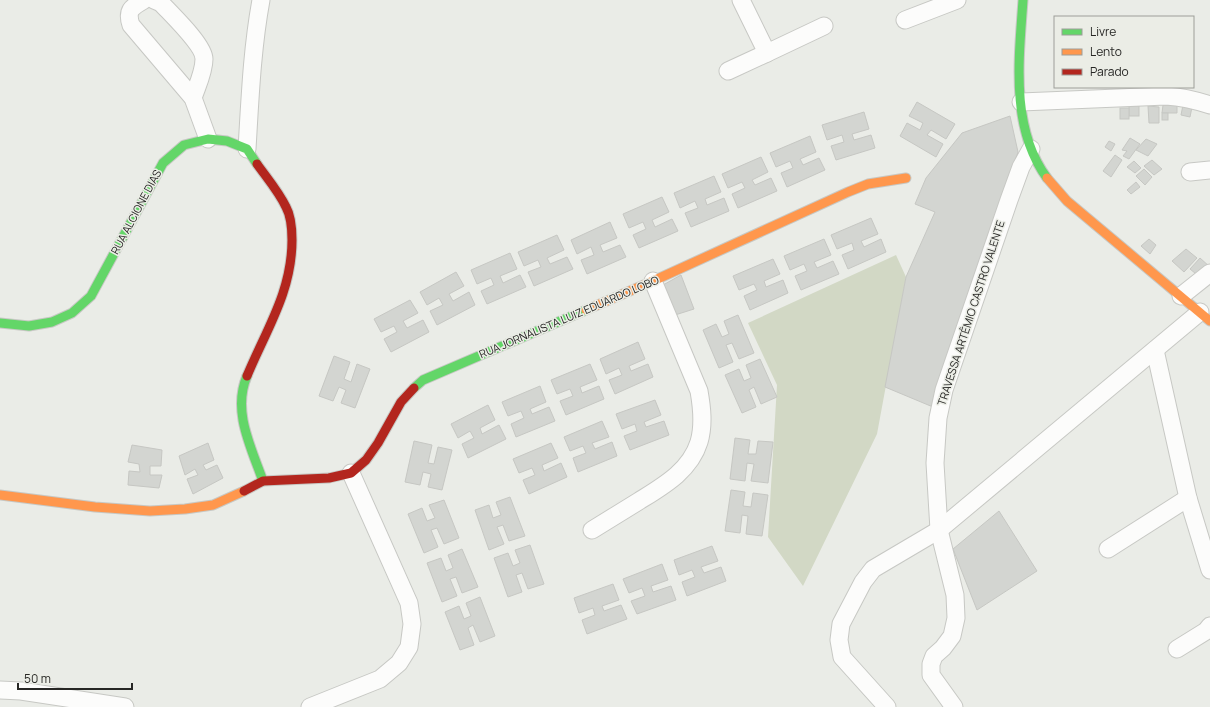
<svg xmlns="http://www.w3.org/2000/svg" width="1210" height="707" font-family="Manrope,sans-serif">
<style>
.green{fill:#d2d8c5}
.building{fill:#d3d5d1;stroke:#c6c7c3}
.lines{fill:none;stroke-linecap:round;stroke-linejoin:round}
.street-casing{stroke:#c7c8c4;stroke-width:19}
.fast-casing{stroke:#c7c8c4;stroke-width:11}
.slow-casing{stroke:#c7c8c4;stroke-width:11}
.jam-casing{stroke:#c7c8c4;stroke-width:11}
.street{stroke:#fcfcfb;stroke-width:17}
.fast{stroke:#63d668;stroke-width:9}
.slow{stroke:#ff974d;stroke-width:9}
.jam{stroke:#b3261e;stroke-width:9}
.labels{text-anchor:middle;stroke-width:3;stroke-linejoin:round;paint-order:stroke}
.street-label{font-size:11px;fill:#272725;stroke:#ebede6}
</style>
<rect width="100%" height="100%" fill="#eaece7"/>
<path class="green" d="M896 255 906 277 877 434 803 586 768 537 777 385 748 323Z"/>
<g class="building">
<path d="M917 102 955 124 946 139 931 130 927 135 943 144 936 157 900 136 907 123 920 130 923 123 909 116Z"/>
<rect x="1129" y="105" width="10" height="11"/>
<path d="M1163 105H1177V113H1162Z"/>
<path d="M1183 105 1192 107 1190 117 1181 115Z"/>
<path d="M1148 106 1159 107V123H1149Z"/>
<rect x="1120" y="108" width="9" height="11"/>
<path d="M864 112 869 129 852 134 854 140 871 135 875 148 836 160 831 146 844 142 842 135 827 140 822 125Z"/>
<rect x="1162" y="113" width="6" height="7"/>
<path d="M1010 116 1018 152 933 407 885 387 906 277 935 212 915 204 926 178 962 133Z"/>
<path d="M810 136 816 152 800 159 803 165 819 158 825 170 787 187 781 173 793 168 790 161 776 167 770 153Z"/>
<path d="M1130 138 1140 144 1129 159 1123 156 1127 151 1122 150Z"/>
<path d="M1146 139 1157 144 1148 156 1136 150Z"/>
<path d="M1109 141 1115 144 1111 151 1105 147Z"/>
<path d="M1115 155 1122 160 1111 177 1103 171Z"/>
<path d="M761 157 768 172 752 180 755 185 771 178 777 191 738 208 732 194 745 188 742 182 728 188 722 174Z"/>
<path d="M1152 160 1162 169 1154 175 1144 166Z"/>
<path d="M1134 161 1141 168 1135 173 1127 167Z"/>
<path d="M1144 169 1152 177 1145 185 1136 176Z"/>
<path d="M714 176 721 192 705 199 707 205 724 198 729 211 691 227 685 213 698 208 695 201 680 208 674 193Z"/>
<path d="M1136 182 1140 187 1131 194 1127 190Z"/>
<path d="M662 197 669 212 652 220 655 227 672 219 678 231 639 248 633 235 646 229 643 222 629 228 623 214Z"/>
<path d="M871 218 878 234 861 241 864 247 881 239 886 252 848 269 842 255 854 250 852 243 837 249 831 235Z"/>
<path d="M610 222 617 238 600 245 603 252 620 245 626 257 587 274 581 260 594 255 591 247 577 254 571 240Z"/>
<path d="M557 235 564 250 547 258 550 264 567 257 573 269 534 286 528 272 541 267 538 260 524 266 518 252Z"/>
<path d="M824 239 831 255 814 262 817 268 833 261 839 274 801 290 795 276 807 271 804 264 790 270 784 256Z"/>
<path d="M1149 239 1156 245 1150 254 1141 246Z"/>
<path d="M1186 249 1197 258 1184 272 1172 261Z"/>
<path d="M510 253 517 269 500 276 503 283 520 275 526 287 487 304 481 291 494 285 491 278 477 284 471 270Z"/>
<path d="M1200 258 1210 267 1201 278 1190 269Z"/>
<path d="M773 259 780 274 764 281 766 287 783 280 788 293 750 310 744 296 757 290 754 284 739 290 733 276Z"/>
<path d="M456 272 464 286 449 294 453 301 469 292 475 305 437 325 430 311 443 305 439 298 427 305 420 292Z"/>
<path d="M681 275 694 309 675 315 663 285Z"/>
<path d="M410 300 418 313 403 321 407 328 423 320 429 332 391 352 384 339 397 332 394 326 381 332 374 319Z"/>
<path d="M738 315 754 353 739 359 732 343 726 345 733 362 719 368 703 330 716 324 722 337 729 334 724 321Z"/>
<path d="M638 342 645 359 629 366 631 371 648 364 653 377 615 394 609 380 622 375 619 368 606 374 600 359Z"/>
<path d="M334 356 350 362 344 379 351 382 357 364 370 369 355 408 341 403 346 390 339 387 333 401 319 396Z"/>
<path d="M760 359 777 397 761 404 754 387 749 390 756 407 742 413 725 375 739 369 744 381 751 378 746 365Z"/>
<path d="M590 364 597 380 580 387 582 393 599 386 604 399 566 415 560 401 573 396 570 389 557 394 551 380Z"/>
<path d="M540 386 546 402 530 409 532 414 549 407 555 421 516 437 511 424 524 418 521 411 508 416 502 402Z"/>
<path d="M655 400 661 415 644 422 646 427 664 421 669 435 630 450 624 436 637 431 635 424 622 429 616 414Z"/>
<path d="M488 405 495 420 480 428 482 434 499 425 506 439 468 458 462 444 474 438 470 431 458 438 451 424Z"/>
<path d="M602 421 609 437 592 443 595 449 612 442 617 456 578 472 573 458 586 453 583 446 570 451 564 437Z"/>
<path d="M735 438 750 440 748 454H756L758 441 773 442 768 483 751 481 754 464 747 463 745 481 730 479Z"/>
<path d="M414 441 432 445 428 463 434 464 438 447 452 450 442 490 428 487 431 474 423 472 420 485 405 482Z"/>
<path d="M208 443 214 460 203 465 206 470 217 465 223 478 193 494 187 479 198 475 195 469 185 475 179 456Z"/>
<path d="M551 443 558 458 542 465 544 471 561 463 567 477 529 494 523 480 535 475 532 468 519 473 513 459Z"/>
<path d="M132 445 162 450 161 466H150V475H162L159 488 128 485 129 471 140 472 139 464 128 462Z"/>
<path d="M731 490 745 492 743 506 751 507 753 493 768 495 762 536 746 534 748 516 742 515 740 533 725 531Z"/>
<path d="M510 497 525 536 509 541 503 525 497 527 504 544 489 550 475 510 489 505 493 518 501 515 496 502Z"/>
<path d="M444 500 459 538 444 544 437 528 431 530 438 547 424 553 408 514 422 508 427 521 435 518 429 505Z"/>
<path d="M999 511 1037 571 977 610 953 549Z"/>
<path d="M530 545 544 584 528 589 522 573 516 575 522 592 508 597 494 558 508 553 513 566 520 563 515 550Z"/>
<path d="M712 546 718 561 701 567 704 573 721 567 726 581 687 596 682 582 695 577 692 570 679 575 674 560Z"/>
<path d="M462 549 478 587 462 593 456 577 450 579 457 596 442 602 427 563 441 558 446 571 453 568 448 555Z"/>
<path d="M662 564 668 580 651 586 653 592 671 586 676 600 637 614 631 601 645 596 642 588 629 593 623 579Z"/>
<path d="M613 584 619 600 602 606 604 611 621 605 627 619 587 634 582 620 595 615 593 608 579 613 574 598Z"/>
<path d="M480 597 495 636 480 642 473 625 468 628 474 645 460 650 445 612 459 606 464 619 471 616 466 603Z"/>
</g>
<g class="lines">
<g class="street-casing">
<g id="street">
<path d="M144 0C132 7 126 10 131 25L193 98 208 139"/>
<path d="M154 0 161 3C171 14 204 45 204 59 204 72 197 86 193 98"/>
<path d="M741 0 767 53 824 26"/>
<path d="M905 20 957 0"/>
<path d="M728 71 767 53"/>
<path d="M1021 102 1166 96C1181 97 1195 100 1210 105"/>
<path d="M247 149C250 99 252 49 261 0"/>
<path d="M1190 172 1210 170"/>
<path d="M1181 296 1210 273"/>
<path d="M1155 350 1188 498 1210 570"/>
<path d="M592 530C608 520 623 511 639 501 663 486 690 471 699 442 704 425 702 408 699 391L653 281"/>
<path d="M1108 549 1188 498"/>
<path d="M1177 649 1206 631 1210 626"/>
<path d="M0 690 21 691 125 707"/>
<path d="M310 707 380 679 399 663 409 647 412 624 409 603 351 473"/>
<path d="M887 707 842 657 839 640 841 624 863 582 873 569 939 530 1200 312"/>
<path d="M954 707 931 675V664L934 656 943 648 952 636 956 618 955 595 939 530 935 463 938 418 944 390 1009 200 1021 167 1031 149"/>
</g>
</g>
<g class="fast-casing">
<g id="fast">
<path d="M1023 0C1019 58 1010 128 1047 178"/>
<path d="M0 323 29 326 52 322 72 313 91 296 163 163 184 145 208 139 227 141 247 149 257 164"/>
<path d="M247 376C232 411 251 447 263 481"/>
<path d="M414 388 423 380 586 310"/>
</g>
</g>
<g class="slow-casing">
<g id="slow">
<path d="M1047 178 1067 201 1210 321"/>
<path d="M586 310 653 281 848 192 868 184 906 178"/>
<path d="M0 495 95 507 150 511 185 509 213 505 244 491"/>
</g>
</g>
<g class="jam-casing">
<g id="jam">
<path d="M247 376C266 330 292 292 292 240 292 230 291 216 286 207 279 192 267 178 257 164"/>
<path d="M244 491 263 481 329 478 351 473 366 460 378 443 401 402 414 388"/>
</g>
</g>
<use href="#street" class="street"/>
<use href="#fast" class="fast"/>
<use href="#slow" class="slow"/>
<use href="#jam" class="jam"/>
</g>
<g class="labels">
<g class="street-label">
<text transform="translate(136 212) rotate(-62)" y="4">RUA ALCIONE DIAS</text>
<text transform="translate(971 313) rotate(-72)" y="4">TRAVESSA ARTÊMIO CASTRO VALENTE</text>
<text transform="translate(569 317) rotate(-23)" y="4">RUA JORNALISTA LUIZ EDUARDO LOBO</text>
</g>
</g>
<rect x="1054" y="16" width="140" height="72" fill="#ebede6" stroke="#9d9e99"/>
<rect x="1062" y="29" width="20" height="6" fill="#63d668" stroke="#9d9e99"/>
<text x="1090" y="36" font-size="12" fill="#272725">Livre</text>
<rect x="1062" y="49" width="20" height="6" fill="#ff974d" stroke="#9d9e99"/>
<text x="1090" y="56" font-size="12" fill="#272725">Lento</text>
<rect x="1062" y="69" width="20" height="6" fill="#b3261e" stroke="#9d9e99"/>
<text x="1090" y="76" font-size="12" fill="#272725">Parado</text>
<path d="M18 683v6h114v-6" fill="none" stroke="#272725" stroke-width="2"/>
<text x="24" y="683" font-size="12" fill="#272725" stroke="#ebede6" stroke-width="3" paint-order="stroke">50 m</text>
</svg>
